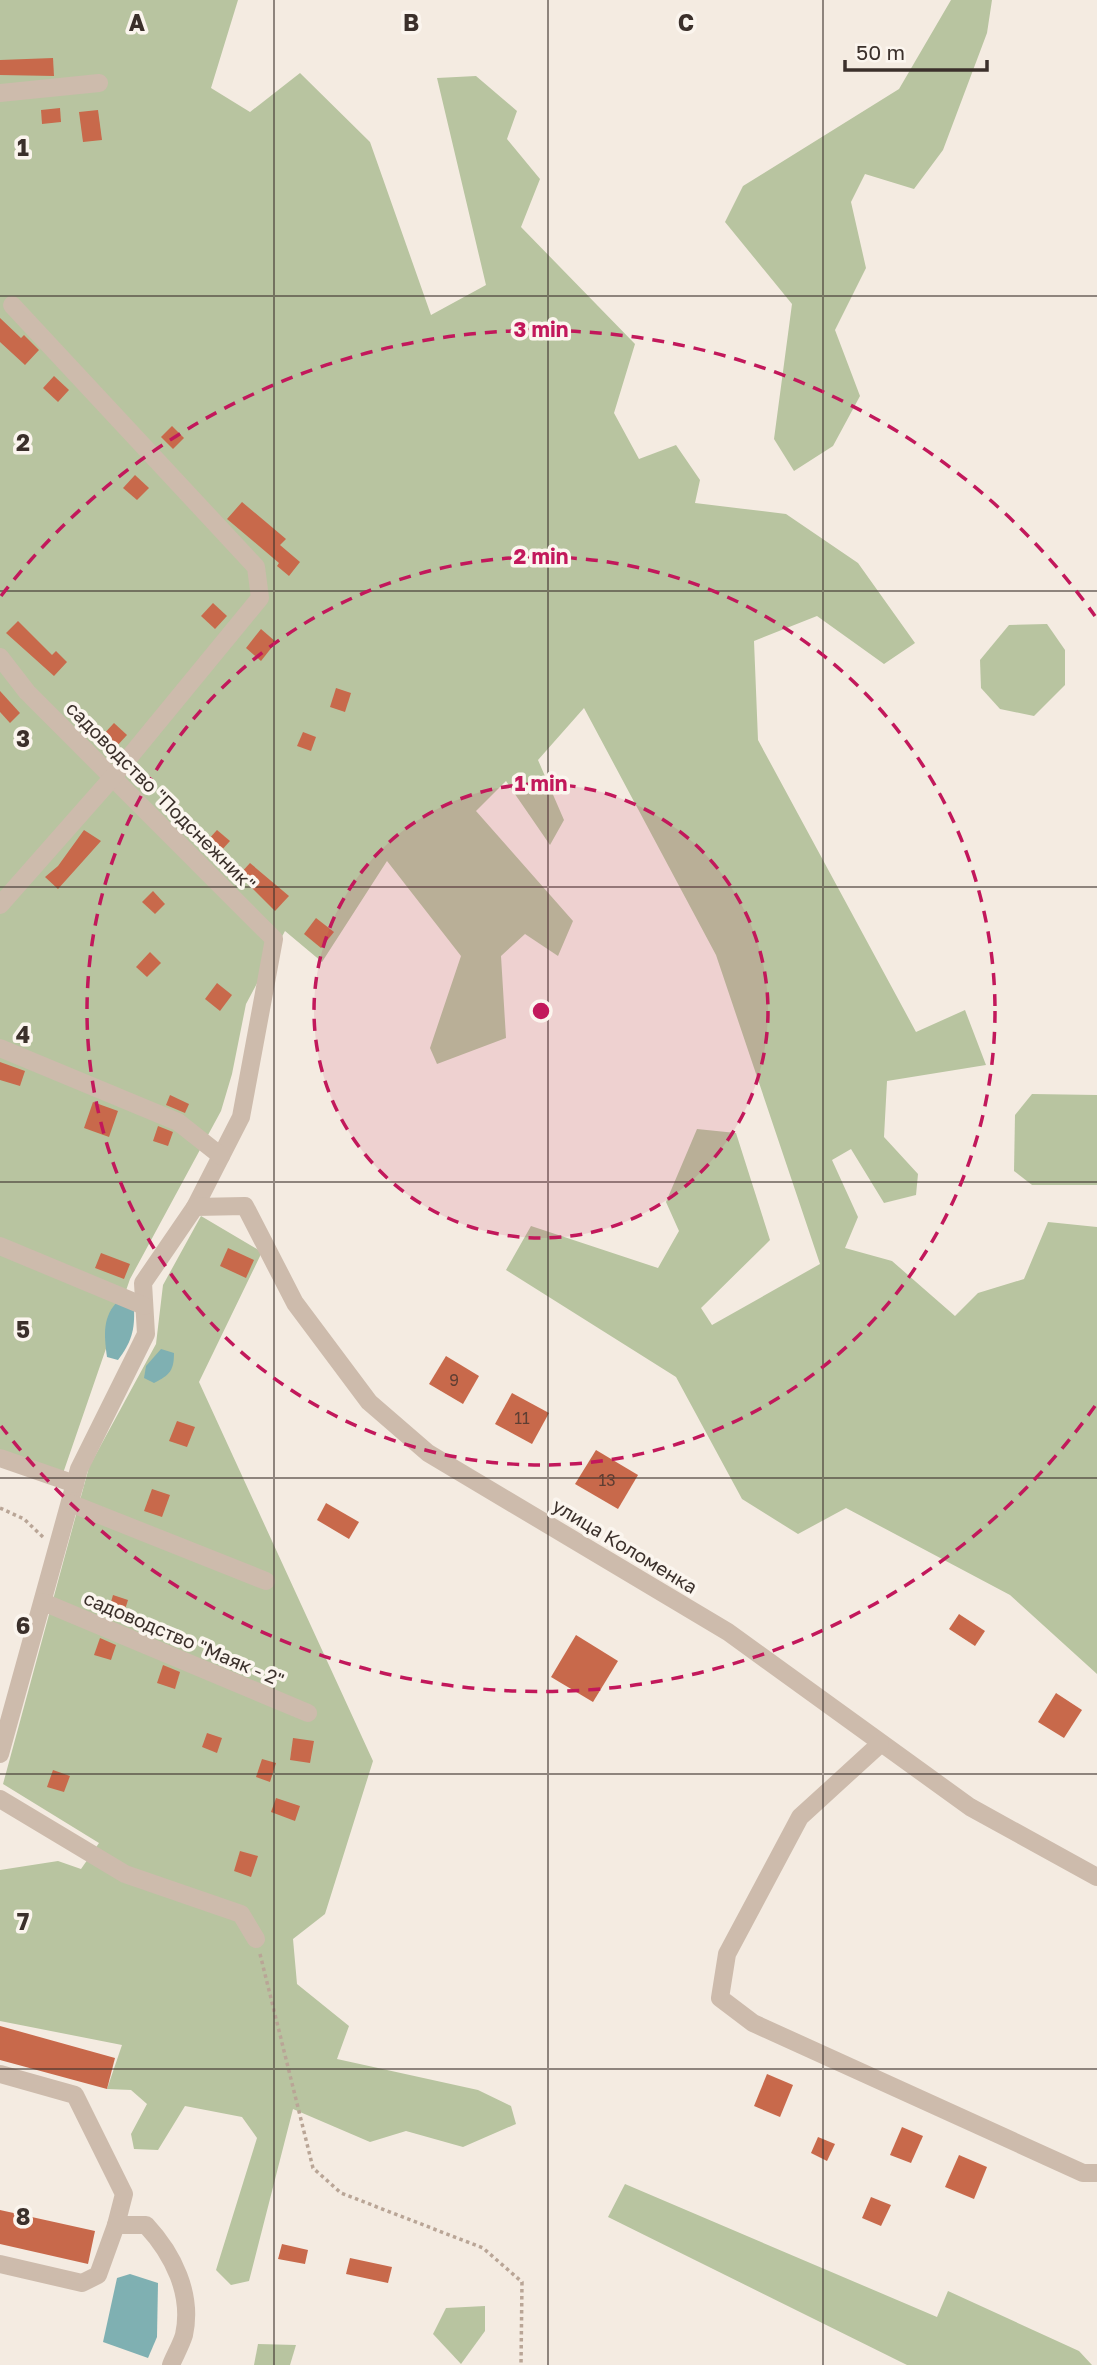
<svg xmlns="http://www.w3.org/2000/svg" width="1097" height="2365" font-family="'Golos Text',sans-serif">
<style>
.green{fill:#b8c4a0}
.water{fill:#7fb0b2}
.building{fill:#c8694b}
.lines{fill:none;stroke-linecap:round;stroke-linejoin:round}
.path{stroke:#b9a596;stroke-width:3.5;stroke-dasharray:3.5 3.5;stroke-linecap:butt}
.minor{stroke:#cdbbac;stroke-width:18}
.grid{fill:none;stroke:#3b302b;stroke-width:2;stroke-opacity:0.55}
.ring{fill:none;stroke:#c2185b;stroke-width:3.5;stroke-dasharray:12 9}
.labels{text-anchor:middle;stroke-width:7;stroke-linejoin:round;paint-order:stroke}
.number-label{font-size:16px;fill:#5e3e33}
.street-label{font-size:19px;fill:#3b302b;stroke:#fbf5ee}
.grid-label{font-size:23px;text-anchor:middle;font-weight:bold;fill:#3b302b;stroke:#fbf5ee;stroke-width:7;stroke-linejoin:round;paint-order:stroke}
.centre{fill:#c2185b;stroke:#fbf5ee;stroke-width:3.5}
.ring-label{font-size:21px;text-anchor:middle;font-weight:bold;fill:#c2185b;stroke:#fbf5ee;stroke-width:7;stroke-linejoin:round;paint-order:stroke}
</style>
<rect width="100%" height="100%" fill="#f4ebe1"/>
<g class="green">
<path d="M0 0H238L211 88 250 112 300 73 370 142 431 315 486 285 437 78 476 76 517 111 507 139 540 179 521 227 635 344 614 413 639 459 676 445 700 480 695 503 786 514 858 563 915 643 884 664 817 616 754 641 758 740 916 1032 965 1010 986 1065 887 1081 884 1137 918 1174 916 1195 884 1203 851 1149 832 1160 858 1217 845 1248 892 1261 955 1316 978 1293 1024 1279 1048 1222 1097 1227V1674L1010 1595 846 1508 798 1534 742 1499 676 1377 506 1270 531 1226 658 1268 679 1231 666 1202 697 1129 736 1133 770 1240 701 1308 712 1325 820 1264 716 955 584 708 538 760 564 820 550 845 506 781 476 811 573 921 558 956 525 934 501 956 506 1038 437 1064 430 1048 461 956 387 861 322 962 285 931 246 1004 232 1074 221 1111 130 1279 60 1482 0 1460Z"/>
<path d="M951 0H992L987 33 943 150 914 189 865 174 851 202 866 268 835 330 860 396 833 446 794 471 774 439 792 304 725 222 743 186 899 89Z"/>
<path d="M1047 624 1065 650V685L1034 716 1000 709 981 688 980 660 1009 625Z"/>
<path d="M1032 1094 1097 1095V1185H1032L1014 1171 1015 1115Z"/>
<path d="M201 1216 262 1252 199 1382 373 1761 325 1914 293 1939 297 1984 349 2026 337 2059 478 2090 511 2106 516 2124 463 2147 406 2131 370 2142 293 2109 249 2281 231 2285 216 2270 257 2138 242 2117 185 2106 158 2150 134 2149 131 2134 147 2104 131 2090 107 2089 122 2045 0 2021V1870L58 1861 81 1869 99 1843 3 1784 89 1467 156 1344 163 1285Z"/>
<path d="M625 2184 937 2317 948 2291 1079 2351 1092 2365H907L608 2217Z"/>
<path d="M485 2306V2331L461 2364 433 2334 446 2308Z"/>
<path d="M258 2344 296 2345 290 2365H254Z"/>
</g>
<g class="water">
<path d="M119 1300 134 1309C135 1330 131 1343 118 1360L107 1357C104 1335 102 1316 119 1300Z"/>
<path d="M161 1349 174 1353C174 1370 170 1375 154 1383L144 1378 146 1366Z"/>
<path d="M130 2274 158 2283 157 2337 148 2358 103 2342 117 2278Z"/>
</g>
<g class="building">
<path d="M53 58 54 76 0 75V60Z"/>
<path d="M60 108 61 122 42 124 41 110Z"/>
<path d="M98 110 102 140 83 142 79 112Z"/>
<path d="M0 318 21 338 24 335 39 350 25 365 0 342Z"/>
<path d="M54 376 69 390 58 402 43 388Z"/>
<path d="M172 426 184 438 173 449 161 437Z"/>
<path d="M135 475 149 488 137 500 123 488Z"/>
<path d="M242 502 286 539 280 545 300 562 289 576 277 566 279 563 227 519Z"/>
<path d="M213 603 227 616 215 629 201 616Z"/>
<path d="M18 621 52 655 56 651 67 662 54 676 6 633Z"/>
<path d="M261 629 276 642 261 661 246 648Z"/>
<path d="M336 688 351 693 345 712 330 707Z"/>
<path d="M0 691 20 713 10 723 0 712Z"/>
<path d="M114 723 127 735 115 748 102 736Z"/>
<path d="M303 732 316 737 311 751 297 746Z"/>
<path d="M84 830 101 841 58 889 45 877 58 866Z"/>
<path d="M217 830 230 841 220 852 207 841Z"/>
<path d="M250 863 289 896 275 911 239 875Z"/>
<path d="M153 891 165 904 155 914 142 902Z"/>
<path d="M316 918 334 932 321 948 304 934Z"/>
<path d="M150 952 161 963 147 977 136 967Z"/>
<path d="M217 983 232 995 220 1011 205 999Z"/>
<path d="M0 1062 25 1071 20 1086 0 1080Z"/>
<path d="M170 1095 189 1104 185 1113 166 1105Z"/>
<path d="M93 1102 118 1111 109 1137 84 1128Z"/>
<path d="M158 1126 173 1132 168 1146 153 1141Z"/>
<path d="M228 1248 254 1260 246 1278 220 1266Z"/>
<path d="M101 1253 130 1264 124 1279 95 1268Z"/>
<path d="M446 1356 479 1376 463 1404 429 1384Z"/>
<path d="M512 1393 549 1413 532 1444 495 1424Z"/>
<path d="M177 1421 195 1427 187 1447 169 1441Z"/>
<path d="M596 1450 638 1475 618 1509 575 1484Z"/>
<path d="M152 1489 170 1495 162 1517 144 1511Z"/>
<path d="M326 1503 359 1522 349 1539 317 1520Z"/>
<path d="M113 1595 128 1600 121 1622 107 1616Z"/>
<path d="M959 1614 985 1631 975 1646 949 1629Z"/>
<path d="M576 1635 618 1661 593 1702 551 1677Z"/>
<path d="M100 1638 116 1645 111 1660 94 1655Z"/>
<path d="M163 1665 180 1672 175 1689 157 1683Z"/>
<path d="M1056 1693 1082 1710 1064 1738 1038 1722Z"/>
<path d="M207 1733 222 1738 217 1753 202 1747Z"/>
<path d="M293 1738 314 1741 310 1763 290 1760Z"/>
<path d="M262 1759 276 1763 270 1782 256 1777Z"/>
<path d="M53 1770 70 1776 64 1792 47 1787Z"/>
<path d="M276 1798 300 1806 295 1821 271 1812Z"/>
<path d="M240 1851 258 1856 251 1877 234 1871Z"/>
<path d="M0 2026 115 2058 107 2089 0 2060Z"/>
<path d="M767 2074 793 2085 780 2117 754 2106Z"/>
<path d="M902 2127 923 2136 911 2163 890 2155Z"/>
<path d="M818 2137 835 2144 827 2161 811 2153Z"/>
<path d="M959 2155 987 2167 974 2199 945 2187Z"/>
<path d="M871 2197 891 2205 881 2226 862 2218Z"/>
<path d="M0 2210 95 2231 88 2264 0 2244Z"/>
<path d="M282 2244 308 2250 305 2264 278 2259Z"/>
<path d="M350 2258 392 2267 388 2283 346 2274Z"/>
</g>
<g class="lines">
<g class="path">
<path d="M0 1508 24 1519 44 1538"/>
<path d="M260 1954 313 2168 341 2193 483 2248 522 2282 521 2365"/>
</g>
<g class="minor">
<path d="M0 93 99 83"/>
<path d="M0 657 27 692 274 939 241 1117 195 1207 143 1283 146 1334 79 1469 0 1754"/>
<path d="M0 905 113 777 260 598 256 567 12 305"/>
<path d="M0 1048 178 1122 221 1156"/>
<path d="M195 1207 245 1206 295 1303 369 1402 428 1453 728 1632 970 1807 1097 1877"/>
<path d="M0 1246 144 1306"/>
<path d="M0 1458 75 1484"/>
<path d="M70 1503 266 1581"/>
<path d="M43 1602 308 1713"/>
<path d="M880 1744 800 1817 727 1954 720 1998 753 2023 1083 2173H1097"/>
<path d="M0 1799 125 1874 241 1914 256 1939"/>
<path d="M0 2074 75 2095 124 2194 116 2225"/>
<path d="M0 2264 82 2283 98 2275 116 2225H146C173 2254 193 2294 184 2335 181 2345 175 2355 171 2365"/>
</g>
</g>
<path class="grid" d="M274 0V2365M548 0V2365M823 0V2365M0 296H1097M0 591H1097M0 887H1097M0 1182H1097M0 1478H1097M0 1774H1097M0 2069H1097"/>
<circle cx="541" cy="1011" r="227" fill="#c2185b" fill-opacity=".12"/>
<g class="ring">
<circle cx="541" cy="1011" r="227"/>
<circle cx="541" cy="1011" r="454"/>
<path d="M1095 1406A681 681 0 0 1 1 1426M1 596A681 681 0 0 1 1095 616"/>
</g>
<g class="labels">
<g class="number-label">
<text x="454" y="1386">9</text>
<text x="522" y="1424">11</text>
<text x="607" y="1486">13</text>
</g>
<g class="street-label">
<text transform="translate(161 796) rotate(45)" y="7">садоводство "Подснежник"</text>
<text transform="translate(625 1546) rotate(31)" y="7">улица Коломенка</text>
<text transform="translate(184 1639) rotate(23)" y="7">садоводство "Маяк - 2"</text>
</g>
</g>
<g class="grid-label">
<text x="137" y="31">A</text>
<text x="411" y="31">B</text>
<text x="686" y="31">C</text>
<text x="23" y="156">1</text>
<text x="23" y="451">2</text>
<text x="23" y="747">3</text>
<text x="23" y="1043">4</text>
<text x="23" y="1338">5</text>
<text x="23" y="1634">6</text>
<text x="23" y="1930">7</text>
<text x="23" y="2225">8</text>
</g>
<circle cx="541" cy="1011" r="10" class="centre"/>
<g class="ring-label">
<text x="541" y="337">3 min</text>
<text x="541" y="564">2 min</text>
<text x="541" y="791">1 min</text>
</g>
<path d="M845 60v10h142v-10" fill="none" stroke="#3b302b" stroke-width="3.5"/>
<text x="856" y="60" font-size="21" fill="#3b302b" stroke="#fbf5ee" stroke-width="5" paint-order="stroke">50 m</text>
</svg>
